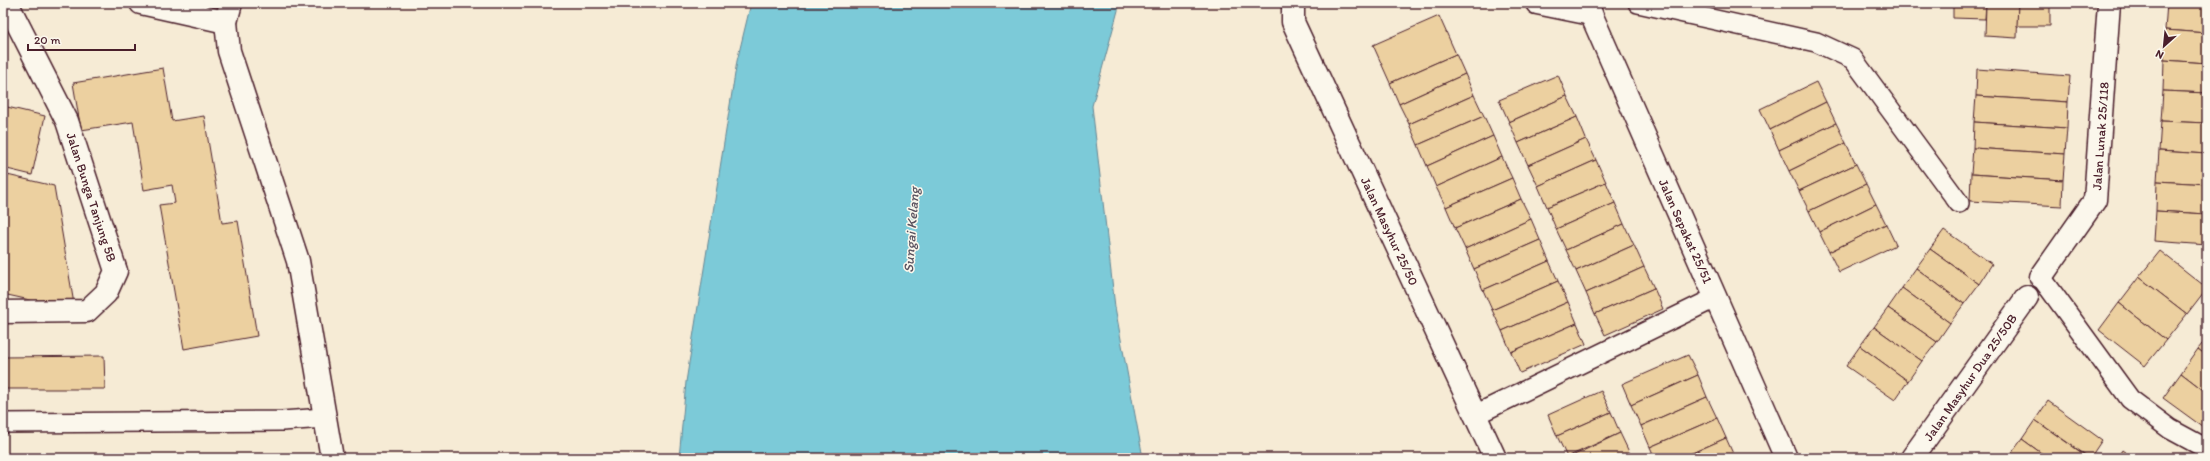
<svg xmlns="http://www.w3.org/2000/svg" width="2210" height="461" font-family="Itim,sans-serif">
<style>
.water{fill:#7bcad8;stroke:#678693}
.building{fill:#ecd0a0;stroke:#4a1f2b}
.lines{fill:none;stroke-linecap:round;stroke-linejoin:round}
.service-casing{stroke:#4a1f2b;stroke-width:22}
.minor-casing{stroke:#4a1f2b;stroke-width:25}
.service{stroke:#fbf7ec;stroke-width:19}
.minor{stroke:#fbf7ec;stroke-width:22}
.labels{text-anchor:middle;stroke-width:3;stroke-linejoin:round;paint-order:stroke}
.street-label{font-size:13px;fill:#4a1f2b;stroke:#fbf7ec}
.water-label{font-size:14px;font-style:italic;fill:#59525f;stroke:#fbf7ec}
</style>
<rect width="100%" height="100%" fill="#f6ebd5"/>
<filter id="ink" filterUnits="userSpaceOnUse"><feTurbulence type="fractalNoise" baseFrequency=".025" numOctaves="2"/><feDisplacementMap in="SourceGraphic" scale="8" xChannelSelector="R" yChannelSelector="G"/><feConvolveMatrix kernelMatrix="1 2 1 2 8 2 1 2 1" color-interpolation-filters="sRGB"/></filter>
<g filter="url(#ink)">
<path class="water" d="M751 3H1120L1092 106 1115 307 1143 458H679L686 382 737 61Z"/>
<g class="building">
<path d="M1953 3H1986L1985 19 1953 18Z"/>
<path d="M1986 3H2018L2017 38 1985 36Z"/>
<path d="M2018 3H2050V26H2017Z"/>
<path d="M2167 3H2207V33L2165 30Z"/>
<path d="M1439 16 1456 54 1390 83 1373 45Z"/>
<path d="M2165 30 2207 33V63L2164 60Z"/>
<path d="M1456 54 1465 74 1399 104 1390 83Z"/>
<path d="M2164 60 2207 63V93L2163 91Z"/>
<path d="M163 68 172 121 204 116 222 223 238 221 257 336 184 349 159 205 175 203 172 185 144 190 133 122 81 130 73 83Z"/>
<path d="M1977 69 2070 76 2068 102 1976 96Z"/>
<path d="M1465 74 1474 95 1409 124 1399 104Z"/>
<path d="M1558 75 1567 96 1509 122 1499 100Z"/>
<path d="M1816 82 1826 102 1770 130 1760 109Z"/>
<path d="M2163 91 2207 93V123L2161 121Z"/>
<path d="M1474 95 1484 116 1418 145 1409 124Z"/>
<path d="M1567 96 1577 117 1518 143 1509 122Z"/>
<path d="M1976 96 2068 102 2067 128 1974 122Z"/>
<path d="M1826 102 1836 123 1779 150 1770 130Z"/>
<path d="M3 106 45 116 32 175 3 168Z"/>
<path d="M1484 116 1493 136 1427 166 1418 145Z"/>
<path d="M1577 117 1586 139 1528 165 1518 143Z"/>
<path d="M2161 121 2207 123V154L2159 151Z"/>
<path d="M1974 122 2067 128 2065 154 1973 148Z"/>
<path d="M1836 123 1846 143 1789 171 1779 150Z"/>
<path d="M1493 136 1502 157 1436 187 1427 166Z"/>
<path d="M1586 139 1596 160 1538 186 1528 165Z"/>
<path d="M1846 143 1856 164 1799 191 1789 171Z"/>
<path d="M1973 148 2065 154 2063 180 1971 174Z"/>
<path d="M2159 151 2207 154V184L2157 181Z"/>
<path d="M1502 157 1512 178 1446 207 1436 187Z"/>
<path d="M1596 160 1606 182 1547 207 1538 186Z"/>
<path d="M1856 164 1866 184 1809 211 1799 191Z"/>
<path d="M3 174 54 186 75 310 3 294Z"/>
<path d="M1971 174 2063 180 2062 206 1970 201Z"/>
<path d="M1512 178 1521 199 1455 228 1446 207Z"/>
<path d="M2157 181 2207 184V214L2156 211Z"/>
<path d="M1606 182 1615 203 1556 229 1547 207Z"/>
<path d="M1866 184 1876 204 1819 232 1809 211Z"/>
<path d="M1521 199 1531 219 1465 249 1455 228Z"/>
<path d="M1615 203 1624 224 1566 250 1556 229Z"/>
<path d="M1876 204 1886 224 1829 252 1819 232Z"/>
<path d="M2156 211 2207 214V245L2154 241Z"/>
<path d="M1531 219 1540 240 1474 269 1465 249Z"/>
<path d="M1624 224 1634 245 1576 271 1566 250Z"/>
<path d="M1886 224 1896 245 1839 272 1829 252Z"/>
<path d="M1944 230 1992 264 1979 284 1930 249Z"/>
<path d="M1540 240 1549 261 1483 290 1474 269Z"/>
<path d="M1634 245 1644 267 1586 293 1576 271Z"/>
<path d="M1930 249 1979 284 1964 304 1916 268Z"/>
<path d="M2160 251 2207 288 2187 314 2139 277Z"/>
<path d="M1549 261 1558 281 1492 310 1483 290Z"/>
<path d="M1644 267 1654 288 1595 314 1586 293Z"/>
<path d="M1916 268 1964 304 1950 323 1902 288Z"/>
<path d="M2139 277 2187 314 2166 340 2119 303Z"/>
<path d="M1558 281 1568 302 1502 331 1492 310Z"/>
<path d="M1654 288 1663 309 1605 335 1595 314Z"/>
<path d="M1902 288 1950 323 1937 342 1888 308Z"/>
<path d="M1568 302 1577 323 1511 352 1502 331Z"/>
<path d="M2119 303 2166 340 2145 366 2099 330Z"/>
<path d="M1888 308 1937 342 1922 361 1874 327Z"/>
<path d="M1577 323 1586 344 1520 373 1511 352Z"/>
<path d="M1874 327 1922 361 1908 381 1860 346Z"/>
<path d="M2207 338V356L2198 349Z"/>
<path d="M1860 346 1908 381 1895 400 1846 366Z"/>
<path d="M2198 349 2207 356V393L2181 373Z"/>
<path d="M1688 355 1698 375 1631 405 1622 384Z"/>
<path d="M104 356 105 389H3V357Z"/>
<path d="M2181 373 2207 393V430L2163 398Z"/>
<path d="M1698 375 1707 397 1641 426 1631 405Z"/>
<path d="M1601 391 1611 412 1557 436 1548 415Z"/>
<path d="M1707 397 1717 418 1650 447 1641 426Z"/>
<path d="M2048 401 2102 440 2090 458 2035 420Z"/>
<path d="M1611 412 1620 433 1567 457 1557 436Z"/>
<path d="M1717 418 1726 438 1681 458H1655L1650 447Z"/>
<path d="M2035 420 2089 458H2048L2022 439Z"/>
<path d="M1620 433 1630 454 1621 458H1568Z"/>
<path d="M1726 438 1735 458H1681Z"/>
<path d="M2022 439 2048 458H2008Z"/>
<path d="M2122 450 2133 458H2117Z"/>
</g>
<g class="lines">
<g class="service-casing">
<g id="service">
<path d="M1638 3 1816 42 1853 59 1959 203"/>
<path d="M2041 277 2130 399 2170 429 2207 449"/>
<path d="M1475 415 1715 298"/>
<path d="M3 423 282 421 324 418"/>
</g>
</g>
<g class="minor-casing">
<g id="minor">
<path d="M141 3 226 22"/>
<path d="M231 3 226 22 229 51 298 261 332 458"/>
<path d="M1293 3V22L1495 458"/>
<path d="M1537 3 1591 14"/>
<path d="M1588 3 1591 14 1786 458"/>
<path d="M2041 277 2095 200 2109 3"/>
<path d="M3 312 87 311 106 293 116 271 67 121 7 3"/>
<path d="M1912 458 2027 297"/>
</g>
</g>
<use href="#service" class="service"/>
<use href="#minor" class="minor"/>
</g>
</g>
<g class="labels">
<g class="street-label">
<text transform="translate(2100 136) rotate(-86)" y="5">Jalan Lunak 25/118</text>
<text transform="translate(92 197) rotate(72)" y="5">Jalan Bunga Tanjung 5B</text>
<text transform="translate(1390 231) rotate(65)" y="5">Jalan Masyhur 25/50</text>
<text transform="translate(1686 231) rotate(66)" y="5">Jalan Sepakat 25/51</text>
<text transform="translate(1970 377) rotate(-55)" y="5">Jalan Masyhur Dua 25/50B</text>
</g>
<g class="water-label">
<text transform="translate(911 230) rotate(-86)" y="5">Sungai Kelang</text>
</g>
</g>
<rect width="2210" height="461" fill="none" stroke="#fbf7ec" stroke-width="16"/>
<rect x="8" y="8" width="2194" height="445" fill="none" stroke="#4a1f2b" stroke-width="1.5" filter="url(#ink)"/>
<g transform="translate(2164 46) rotate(207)" stroke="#fbf7ec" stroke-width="3" paint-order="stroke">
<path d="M0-3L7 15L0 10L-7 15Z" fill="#4a1f2b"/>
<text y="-6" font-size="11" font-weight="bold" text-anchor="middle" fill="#4a1f2b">N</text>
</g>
<path d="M28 44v6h107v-6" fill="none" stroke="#4a1f2b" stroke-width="2"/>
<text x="34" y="44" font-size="12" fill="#4a1f2b" stroke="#fbf7ec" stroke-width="3" paint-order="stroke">20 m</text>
</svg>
